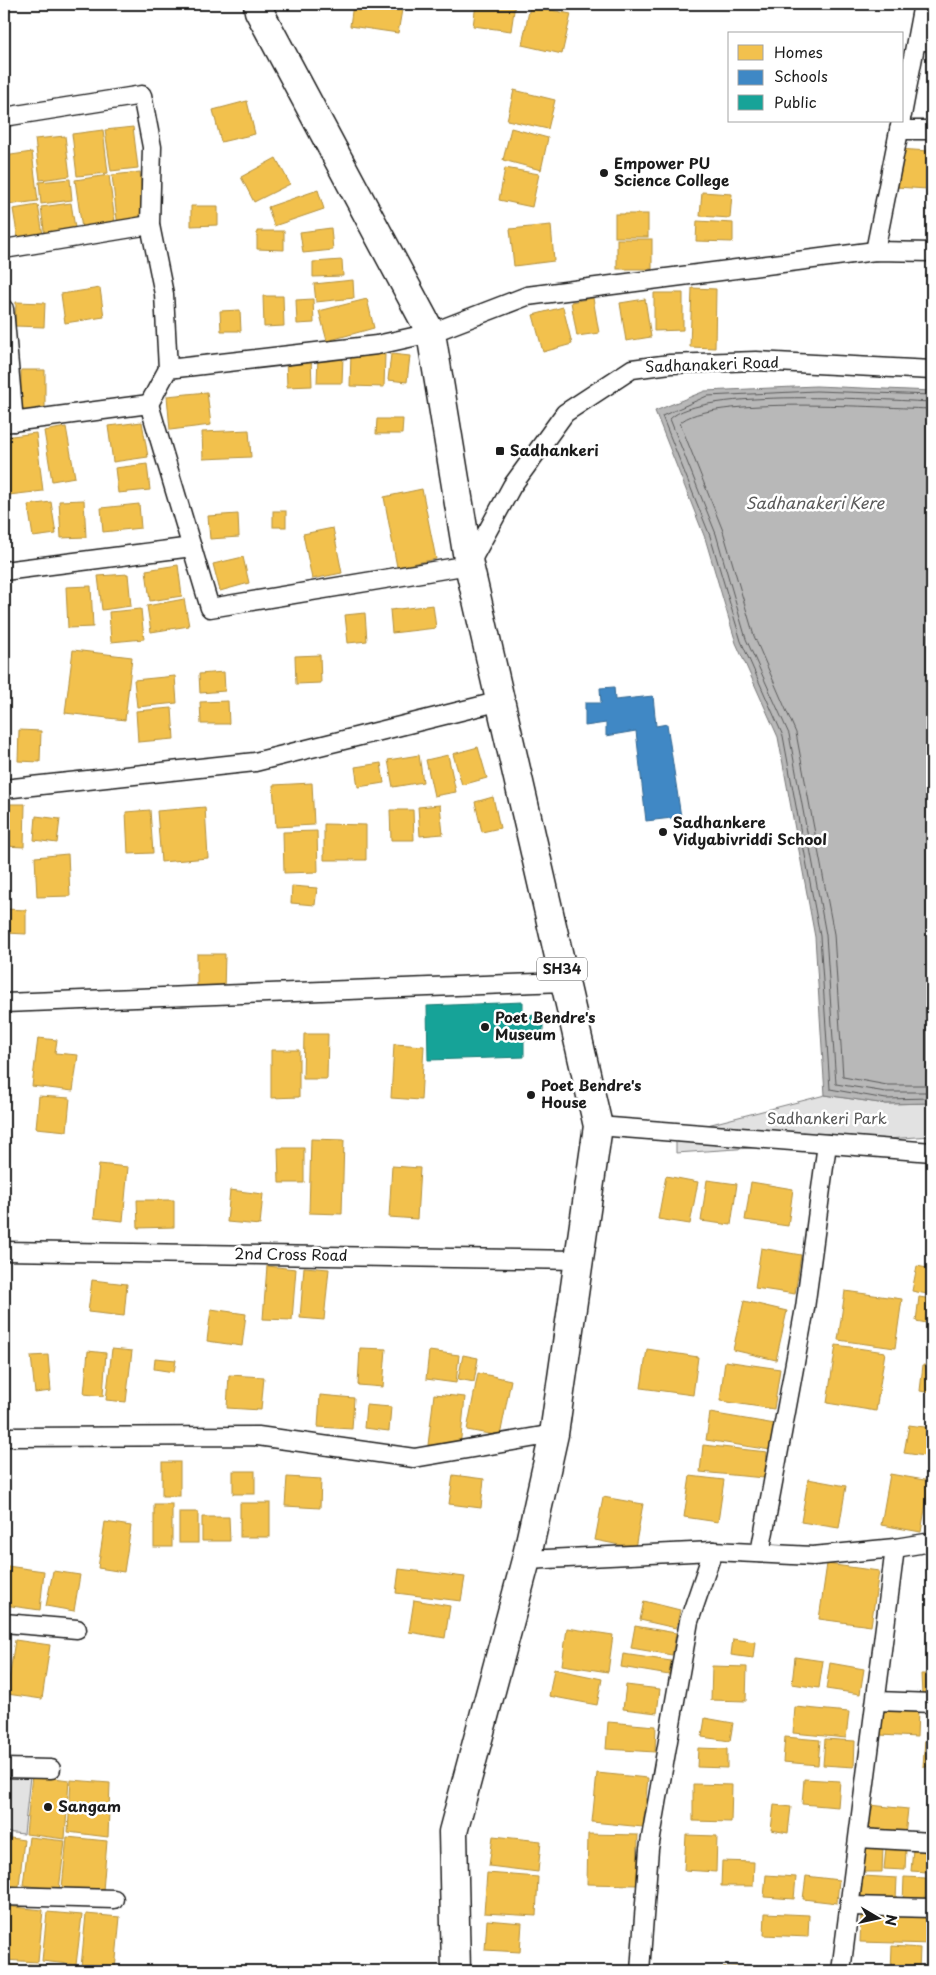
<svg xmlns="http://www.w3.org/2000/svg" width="936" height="1975" font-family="'Playpen Sans',sans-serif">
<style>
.green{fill:#e2e2e2;stroke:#7f7f7f}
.water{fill:#b8b8b8;stroke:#7a7a7a}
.homes{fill:#f2c14e;stroke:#b2903f}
.schools{fill:#3f88c5;stroke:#346892}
.public{fill:#17a398;stroke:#187a73}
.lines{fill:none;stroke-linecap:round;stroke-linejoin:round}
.shore{stroke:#5a5a5a;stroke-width:1}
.street-casing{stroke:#1c1c1c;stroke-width:21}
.primary-casing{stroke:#1c1c1c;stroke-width:31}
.street{stroke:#fff;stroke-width:18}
.primary{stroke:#fff;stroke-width:28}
.poi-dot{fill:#1c1c1c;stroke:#fff;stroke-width:2}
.labels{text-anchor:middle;stroke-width:5;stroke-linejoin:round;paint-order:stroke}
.shield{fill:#fff;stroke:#606060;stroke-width:1}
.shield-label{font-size:14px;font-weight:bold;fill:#1c1c1c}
.poi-label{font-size:15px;font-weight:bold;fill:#1c1c1c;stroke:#fff;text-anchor:start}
.street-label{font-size:15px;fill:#1c1c1c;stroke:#fff}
.park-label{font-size:15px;fill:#575757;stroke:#fff}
.water-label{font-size:16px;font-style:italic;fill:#5a5a5a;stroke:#fff}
</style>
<rect width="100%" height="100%" fill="#fff"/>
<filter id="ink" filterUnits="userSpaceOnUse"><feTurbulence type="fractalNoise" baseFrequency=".02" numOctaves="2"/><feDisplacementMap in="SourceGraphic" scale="10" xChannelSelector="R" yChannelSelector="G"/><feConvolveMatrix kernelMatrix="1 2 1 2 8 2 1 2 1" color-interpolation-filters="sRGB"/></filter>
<g filter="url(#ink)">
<g class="green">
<path d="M825 1095 886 1104 932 1103V1136L676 1153V1133Z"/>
<path d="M4 1774 30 1776 24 1834 4 1832Z"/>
</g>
<path class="water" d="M816 386 932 391V1103L886 1104 825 1095 815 937 778 737 736 643 705 538 655 411 705 391Z"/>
<g class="homes">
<path d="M353 4H403L398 33 350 26Z"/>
<path d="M476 4H515L511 31 473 26Z"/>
<path d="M530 6 571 14 562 54 522 45Z"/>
<path d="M514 90 555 100 548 129 507 120Z"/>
<path d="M247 101 255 134 221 142 213 110Z"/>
<path d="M133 127 138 168 111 171 105 130Z"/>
<path d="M511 128 548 138 541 170 503 160Z"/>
<path d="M103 130 108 173 77 176 72 134Z"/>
<path d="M65 136 70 176 40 180 35 139Z"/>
<path d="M898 149 929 151 927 189 896 187Z"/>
<path d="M32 152 38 201 7 205 4 156Z"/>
<path d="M276 158 290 184 254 202 241 177Z"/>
<path d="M505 168 539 174 532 207 499 200Z"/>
<path d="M140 172 146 234 119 237 112 175Z"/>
<path d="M109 175 117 238 84 243 75 180Z"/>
<path d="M70 179 72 200 41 204 39 182Z"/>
<path d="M318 190 324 209 274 226 268 207Z"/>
<path d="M702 192 732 194 730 218 700 216Z"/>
<path d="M71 203 77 240 46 245 41 207Z"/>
<path d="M38 205 45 247 20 251 13 209Z"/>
<path d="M191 206H218V225L191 226Z"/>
<rect x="615" y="214" width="33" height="23"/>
<path d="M697 221 733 223V242L696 241Z"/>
<path d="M551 225 554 261 514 266 510 229Z"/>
<path d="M331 228 333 250 303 253 300 232Z"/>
<path d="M257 231H284V250L257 249Z"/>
<rect x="617" y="239" width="35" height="30"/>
<path d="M342 260 343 276 313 277V262Z"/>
<path d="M353 280 354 298 316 302 314 284Z"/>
<path d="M100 288 104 317 65 323 61 294Z"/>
<path d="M692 288 716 289 715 348 690 347Z"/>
<path d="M654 293H683V330L654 331Z"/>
<path d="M263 296H283L284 326 264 327Z"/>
<path d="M593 298 599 333 577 336 571 302Z"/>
<path d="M313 299 314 323 297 324 296 300Z"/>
<path d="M367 299 374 328 327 341 319 311Z"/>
<path d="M645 299 651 337 626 341 620 303Z"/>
<path d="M16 302 45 303 44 327 15 326Z"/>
<path d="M563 307 572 344 543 352 533 315Z"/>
<path d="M240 310 241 331H221L220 311Z"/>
<path d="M351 353 385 354 384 387 350 386Z"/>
<path d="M391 354 410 356 407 382 388 380Z"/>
<path d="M318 356 343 357 342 383H317Z"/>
<path d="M286 357H311L312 386 287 387Z"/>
<path d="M21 370H45V414L21 415Z"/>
<path d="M207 392 211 425 170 430 167 396Z"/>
<path d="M377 419H403L402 434H376Z"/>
<path d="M142 422 148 457 113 462 108 426Z"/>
<path d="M66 427 75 477 52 481 44 431Z"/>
<path d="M249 430 251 457 203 459 202 432Z"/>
<path d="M36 433 43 491 9 495 4 437Z"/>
<path d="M147 464 150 490 118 493 115 468Z"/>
<path d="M422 489 436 559 397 567 384 497Z"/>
<path d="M84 500 86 537 61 538 59 501Z"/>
<path d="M51 502 56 534 33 537 28 505Z"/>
<path d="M139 504 141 528 103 532 101 508Z"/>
<rect x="273" y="511" width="13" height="16"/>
<path d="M238 514 239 537 210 539 208 516Z"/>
<path d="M333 528 342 573 312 579 303 534Z"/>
<path d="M243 557 249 583 220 591 213 564Z"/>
<path d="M178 565 182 596 150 601 146 570Z"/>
<path d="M128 574 131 606 102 610 98 576Z"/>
<path d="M91 586 93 627 68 628 66 587Z"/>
<path d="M184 599 189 626 151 632 147 606Z"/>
<path d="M433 605 436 628 392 633 390 610Z"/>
<path d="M141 609 144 639 111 642 109 612Z"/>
<path d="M365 613 367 641 348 643 345 615Z"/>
<path d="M73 650 132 657 125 720 65 713Z"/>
<path d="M320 655 321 683 296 684 295 656Z"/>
<path d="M224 672 225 691 200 693 199 674Z"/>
<path d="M175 676 177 703 137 707 134 680Z"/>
<path d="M228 701 229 724H201L200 702Z"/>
<path d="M172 708 174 739 138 742 136 711Z"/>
<path d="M19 730 41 731 40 762 18 761Z"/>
<path d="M478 747 487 778 462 785 453 754Z"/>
<path d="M419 755 423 782 393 787 388 760Z"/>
<path d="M448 755 456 792 434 796 426 760Z"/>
<path d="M381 763 384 783 358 787 355 767Z"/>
<path d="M312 783 314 825 276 827 273 785Z"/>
<path d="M493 797 500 828 482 832 475 802Z"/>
<path d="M4 804H25L24 847 4 846Z"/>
<path d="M440 805 443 834 420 836 418 807Z"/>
<path d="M205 807 208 858 161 862 157 811Z"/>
<path d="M150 810 153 853 128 854 126 812Z"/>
<path d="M390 810H413L414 840H391Z"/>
<path d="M36 816 60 819 57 843 34 840Z"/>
<path d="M324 824 366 825V860H324Z"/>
<path d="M317 831 318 872 284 873 283 832Z"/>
<path d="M68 854 70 896 37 897 35 857Z"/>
<path d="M292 886 317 888 315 905 291 903Z"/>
<path d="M6 909 26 910V934L6 933Z"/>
<path d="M197 954H225L224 992 197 991Z"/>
<path d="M304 1034H328L327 1079H303Z"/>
<path d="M38 1038 57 1040 55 1053 78 1055 73 1091 32 1086Z"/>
<path d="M394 1044 424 1046 421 1100 391 1098Z"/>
<path d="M271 1050H299V1097L271 1098Z"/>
<path d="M39 1096 70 1098 67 1131 36 1128Z"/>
<path d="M311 1139 344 1140 342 1214 309 1213Z"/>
<path d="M278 1148H304V1183H279Z"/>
<path d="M99 1164 128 1167 123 1221 94 1218Z"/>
<path d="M392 1166 420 1168 417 1219 389 1217Z"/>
<path d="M666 1176 698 1182 690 1224 658 1219Z"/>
<path d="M707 1180 737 1184 731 1225 701 1221Z"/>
<path d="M751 1182 793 1189 788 1226 745 1220Z"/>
<path d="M230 1190 263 1194 260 1225 227 1222Z"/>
<path d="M137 1200H174V1227L138 1228Z"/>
<path d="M761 1248 801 1255 795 1294 755 1288Z"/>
<path d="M267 1266 296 1269 292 1320 263 1319Z"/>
<path d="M917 1266 932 1269V1295L912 1291Z"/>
<path d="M304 1267 329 1269 324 1320 300 1318Z"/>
<path d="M92 1280 127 1284 124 1316 88 1312Z"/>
<path d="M845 1291 902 1299 895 1348 838 1340Z"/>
<path d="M919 1297 932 1299V1324L916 1321Z"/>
<path d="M744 1301 787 1311 776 1360 733 1350Z"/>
<path d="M211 1309 246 1314 242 1346 207 1341Z"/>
<path d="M932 1333V1355H930Z"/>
<path d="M836 1345 885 1352 876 1411 827 1403Z"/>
<path d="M360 1348 386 1349 383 1387 358 1385Z"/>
<path d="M112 1349 132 1351 126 1402 106 1400Z"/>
<path d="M647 1349 698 1357 693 1395 641 1388Z"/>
<path d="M88 1351 106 1353 103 1396 84 1394Z"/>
<path d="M429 1351 459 1355 456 1383 426 1379Z"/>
<path d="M48 1355 51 1391 35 1393 31 1356Z"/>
<path d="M463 1355 478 1358 474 1382 458 1379Z"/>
<path d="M155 1358 176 1360 174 1372 154 1369Z"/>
<path d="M725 1361 780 1369 774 1409 720 1401Z"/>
<path d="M923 1365 932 1366V1393L920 1391Z"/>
<path d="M478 1373 511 1380 500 1436 467 1430Z"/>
<path d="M229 1375 264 1377 261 1410 227 1408Z"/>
<path d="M434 1394 465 1397 460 1448 428 1445Z"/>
<path d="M320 1395 354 1398 352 1429 318 1427Z"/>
<path d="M366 1405 391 1407 389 1431 364 1428Z"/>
<path d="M710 1413 775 1424 771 1450 706 1440Z"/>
<path d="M909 1425 932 1428V1457L904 1453Z"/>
<path d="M703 1445 767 1452 764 1478 700 1472Z"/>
<rect x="162" y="1462" width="18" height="34"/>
<rect x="233" y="1471" width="22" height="23"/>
<path d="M890 1474 930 1481 921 1532 881 1525Z"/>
<path d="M453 1475 484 1479 481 1508 449 1504Z"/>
<path d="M690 1476 724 1480 718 1522 684 1517Z"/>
<path d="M287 1477 321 1479 320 1508 285 1506Z"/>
<path d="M808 1479 846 1486 839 1528 801 1522Z"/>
<path d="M603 1497 643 1504 635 1548 595 1540Z"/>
<rect x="240" y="1503" width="30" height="34"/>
<rect x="154" y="1504" width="18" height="43"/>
<rect x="179" y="1512" width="19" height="31"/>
<path d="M202 1517H229L230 1541H202Z"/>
<path d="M105 1522 131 1526 124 1572 98 1568Z"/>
<path d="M827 1564 879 1571 871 1626 819 1619Z"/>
<path d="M7 1566 44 1571 40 1610 4 1605Z"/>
<path d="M399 1569 465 1577 461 1601 396 1593Z"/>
<path d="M53 1571 80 1575 74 1611 46 1606Z"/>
<path d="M414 1600 450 1606 445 1638 409 1632Z"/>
<path d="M644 1601 680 1610 676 1628 640 1620Z"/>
<path d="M635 1626 676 1633 672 1655 631 1648Z"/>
<path d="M567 1628 613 1635 608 1672 562 1665Z"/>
<path d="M733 1639 755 1642 753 1658 731 1655Z"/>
<path d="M15 1640 50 1645 42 1699 7 1694Z"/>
<path d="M623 1654 671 1661 669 1675 621 1667Z"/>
<path d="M795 1657 823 1661 819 1688 792 1684Z"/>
<path d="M830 1663 864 1669 860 1694 826 1689Z"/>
<path d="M712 1666 747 1667 746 1701 711 1700Z"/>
<path d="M554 1669 602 1679 597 1705 549 1696Z"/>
<path d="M921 1674H932V1696H922Z"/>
<path d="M626 1685 660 1689 657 1713 623 1709Z"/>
<path d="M795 1707 849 1712 846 1738 793 1733Z"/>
<path d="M881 1709 918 1711 917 1737 880 1735Z"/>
<path d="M705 1718 733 1723 730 1741 702 1737Z"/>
<path d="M608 1722 656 1726 655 1752 606 1749Z"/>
<path d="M785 1737 820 1740 818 1765 783 1762Z"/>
<path d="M825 1739 855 1741 854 1767 823 1765Z"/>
<path d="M925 1740 932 1741V1767L923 1766Z"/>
<path d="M698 1748 727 1749V1768L697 1767Z"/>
<path d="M597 1773 648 1778 643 1827 592 1822Z"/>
<path d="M32 1775 69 1780 65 1839 26 1834Z"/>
<path d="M804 1779 840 1781 838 1807 802 1804Z"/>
<path d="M71 1780 110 1783 108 1837 68 1832Z"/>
<path d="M693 1784 732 1785 731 1822 693 1821Z"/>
<path d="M774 1805 791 1807 788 1833 771 1830Z"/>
<path d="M870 1805 908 1809 905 1836 867 1832Z"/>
<path d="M588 1834 638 1835 637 1885 587 1884Z"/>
<path d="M686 1835 717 1836 716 1872 684 1870Z"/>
<path d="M493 1836 541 1841 538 1872 489 1866Z"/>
<path d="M4 1837 24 1840 19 1886 4 1885Z"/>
<path d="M29 1837 65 1841 59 1890 23 1885Z"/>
<path d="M67 1837 107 1841 103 1891 62 1888Z"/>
<path d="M862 1846 883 1847 882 1872H862Z"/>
<path d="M886 1848 906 1849 905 1870 884 1869Z"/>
<path d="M913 1849 929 1851 927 1872 911 1871Z"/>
<path d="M722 1861 754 1862 753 1886H721Z"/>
<path d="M487 1873 538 1877 536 1916 484 1913Z"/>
<path d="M766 1875 796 1877 794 1899 764 1897Z"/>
<path d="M806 1876 839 1880 837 1903 803 1899Z"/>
<path d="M863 1876 897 1878 896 1900 861 1898Z"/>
<path d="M904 1877 926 1878 925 1903 903 1902Z"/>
<path d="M4 1906 43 1910 38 1962 4 1960Z"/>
<path d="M47 1912 82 1915 76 1965 42 1961Z"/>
<path d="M765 1913 809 1915 808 1937 764 1935Z"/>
<path d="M86 1914 120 1917 115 1970 81 1967Z"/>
<path d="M861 1915 932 1917V1944L860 1942Z"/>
<path d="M487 1920 522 1923 520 1952 485 1950Z"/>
<path d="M892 1946 920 1948 919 1971H891Z"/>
<path d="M4 1964 22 1966V1971H4Z"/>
<path d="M28 1964 63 1967 62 1971H28Z"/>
<path d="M747 1966V1971H723V1968Z"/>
</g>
<path class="schools" d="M614 687 615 700 653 696 656 726 667 724 681 817 646 821 636 731 606 736V723L585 726V703H601L600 688Z"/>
<path class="public" d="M523 1002V1015L543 1014V1039L524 1040V1057L428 1060 427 1006Z"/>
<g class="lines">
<g class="shore">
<path d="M932 395 816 391 707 396 662 416 710 536 741 641 783 736 820 936 830 1089 886 1099 932 1098"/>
<path d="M932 402C885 400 700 387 670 419L716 534 746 639 789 734 826 935 836 1084 886 1092H932"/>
<path d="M932 409C888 408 706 395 680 423L723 531 754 636 796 733 834 934 843 1077 887 1085H932"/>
</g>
<g class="street-casing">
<g id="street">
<path d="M917 41H932"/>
<path d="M902 115 923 4"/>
<path d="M4 117 142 95 152 147 150 225 164 294 168 369"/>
<path d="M899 130H932"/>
<path d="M4 249 150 225"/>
<path d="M875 251 901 121"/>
<path d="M4 309 14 422"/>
<path d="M149 404 168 369 377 345 431 333 527 296 875 251 932 252"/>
<path d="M4 423 149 404 210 608 469 565 512 486 565 413 632 369 670 364 756 361 932 370"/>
<path d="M4 571 192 547"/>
<path d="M4 789 255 762 501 701"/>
<path d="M4 1003 565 982"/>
<path d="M598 1126 932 1152"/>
<path d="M4 1251 579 1260"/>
<path d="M4 1437 258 1436 414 1458 554 1434"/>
<path d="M760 1553 805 1308 827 1144"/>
<path d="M526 1560 713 1551 813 1556 895 1548 932 1542"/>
<path d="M4 1623 77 1629"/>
<path d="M877 1701 932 1703"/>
<path d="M4 1768 51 1769"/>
<path d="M859 1838 932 1842"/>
<path d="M4 1896 114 1899"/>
<path d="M850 1906 932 1908"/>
<path d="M640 1971 649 1849 689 1621 713 1551"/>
<path d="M841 1971 895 1548"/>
</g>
</g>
<g class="primary-casing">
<path id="primary" d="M258 4 259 11 431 333 469 565 598 1126 554 1434 526 1560 453 1832 456 1971"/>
</g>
<use href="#street" class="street"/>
<use href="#primary" class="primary"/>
</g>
</g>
<g class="poi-dot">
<circle cx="604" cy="173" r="5"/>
<rect x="495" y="446" width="10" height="10" rx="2.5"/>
<circle cx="663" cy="832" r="5"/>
<circle cx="485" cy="1027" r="5"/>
<circle cx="531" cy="1095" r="5"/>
<circle cx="48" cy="1807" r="5"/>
</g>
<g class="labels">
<rect class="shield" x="537" y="957.5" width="50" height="23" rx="4"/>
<g class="shield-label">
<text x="562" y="974">SH34</text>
</g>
<g class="poi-label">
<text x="614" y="169">Empower PU<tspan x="614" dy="17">Science College</tspan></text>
<text x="510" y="456">Sadhankeri</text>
<text x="673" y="828">Sadhankere<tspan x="673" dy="17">Vidyabivriddi School</tspan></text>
<text x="495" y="1023">Poet Bendre's<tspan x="495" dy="17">Museum</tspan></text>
<text x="541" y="1091">Poet Bendre's<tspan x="541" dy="17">House</tspan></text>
<text x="58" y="1812">Sangam</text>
</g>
<g class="street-label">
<text transform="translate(712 365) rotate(-2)" y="5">Sadhanakeri Road</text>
<text transform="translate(291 1255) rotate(1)" y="5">2nd Cross Road</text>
</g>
<g class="park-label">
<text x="827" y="1124">Sadhankeri Park</text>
</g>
<g class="water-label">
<text x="815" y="509">Sadhanakeri Kere</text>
</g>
</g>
<rect width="936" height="1975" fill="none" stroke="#fff" stroke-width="20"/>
<rect x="10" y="10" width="916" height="1955" fill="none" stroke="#1c1c1c" stroke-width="2" filter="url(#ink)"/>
<rect x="728" y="32" width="175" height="90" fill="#ffffff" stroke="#a4a4a4"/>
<rect x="738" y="45" width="25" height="15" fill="#f2c14e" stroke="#a4a4a4"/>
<text x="774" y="58" font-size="15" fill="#1c1c1c">Homes</text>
<rect x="738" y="70" width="25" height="15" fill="#3f88c5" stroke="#a4a4a4"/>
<text x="774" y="82" font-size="15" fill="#1c1c1c">Schools</text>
<rect x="738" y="95" width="25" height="15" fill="#17a398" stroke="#a4a4a4"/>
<text x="774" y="108" font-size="15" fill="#1c1c1c">Public</text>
<g transform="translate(878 1918) rotate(99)" stroke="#ffffff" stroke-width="4" paint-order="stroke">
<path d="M0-4L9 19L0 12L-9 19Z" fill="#1c1c1c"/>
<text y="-8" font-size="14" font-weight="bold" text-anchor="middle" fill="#1c1c1c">N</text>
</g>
</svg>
